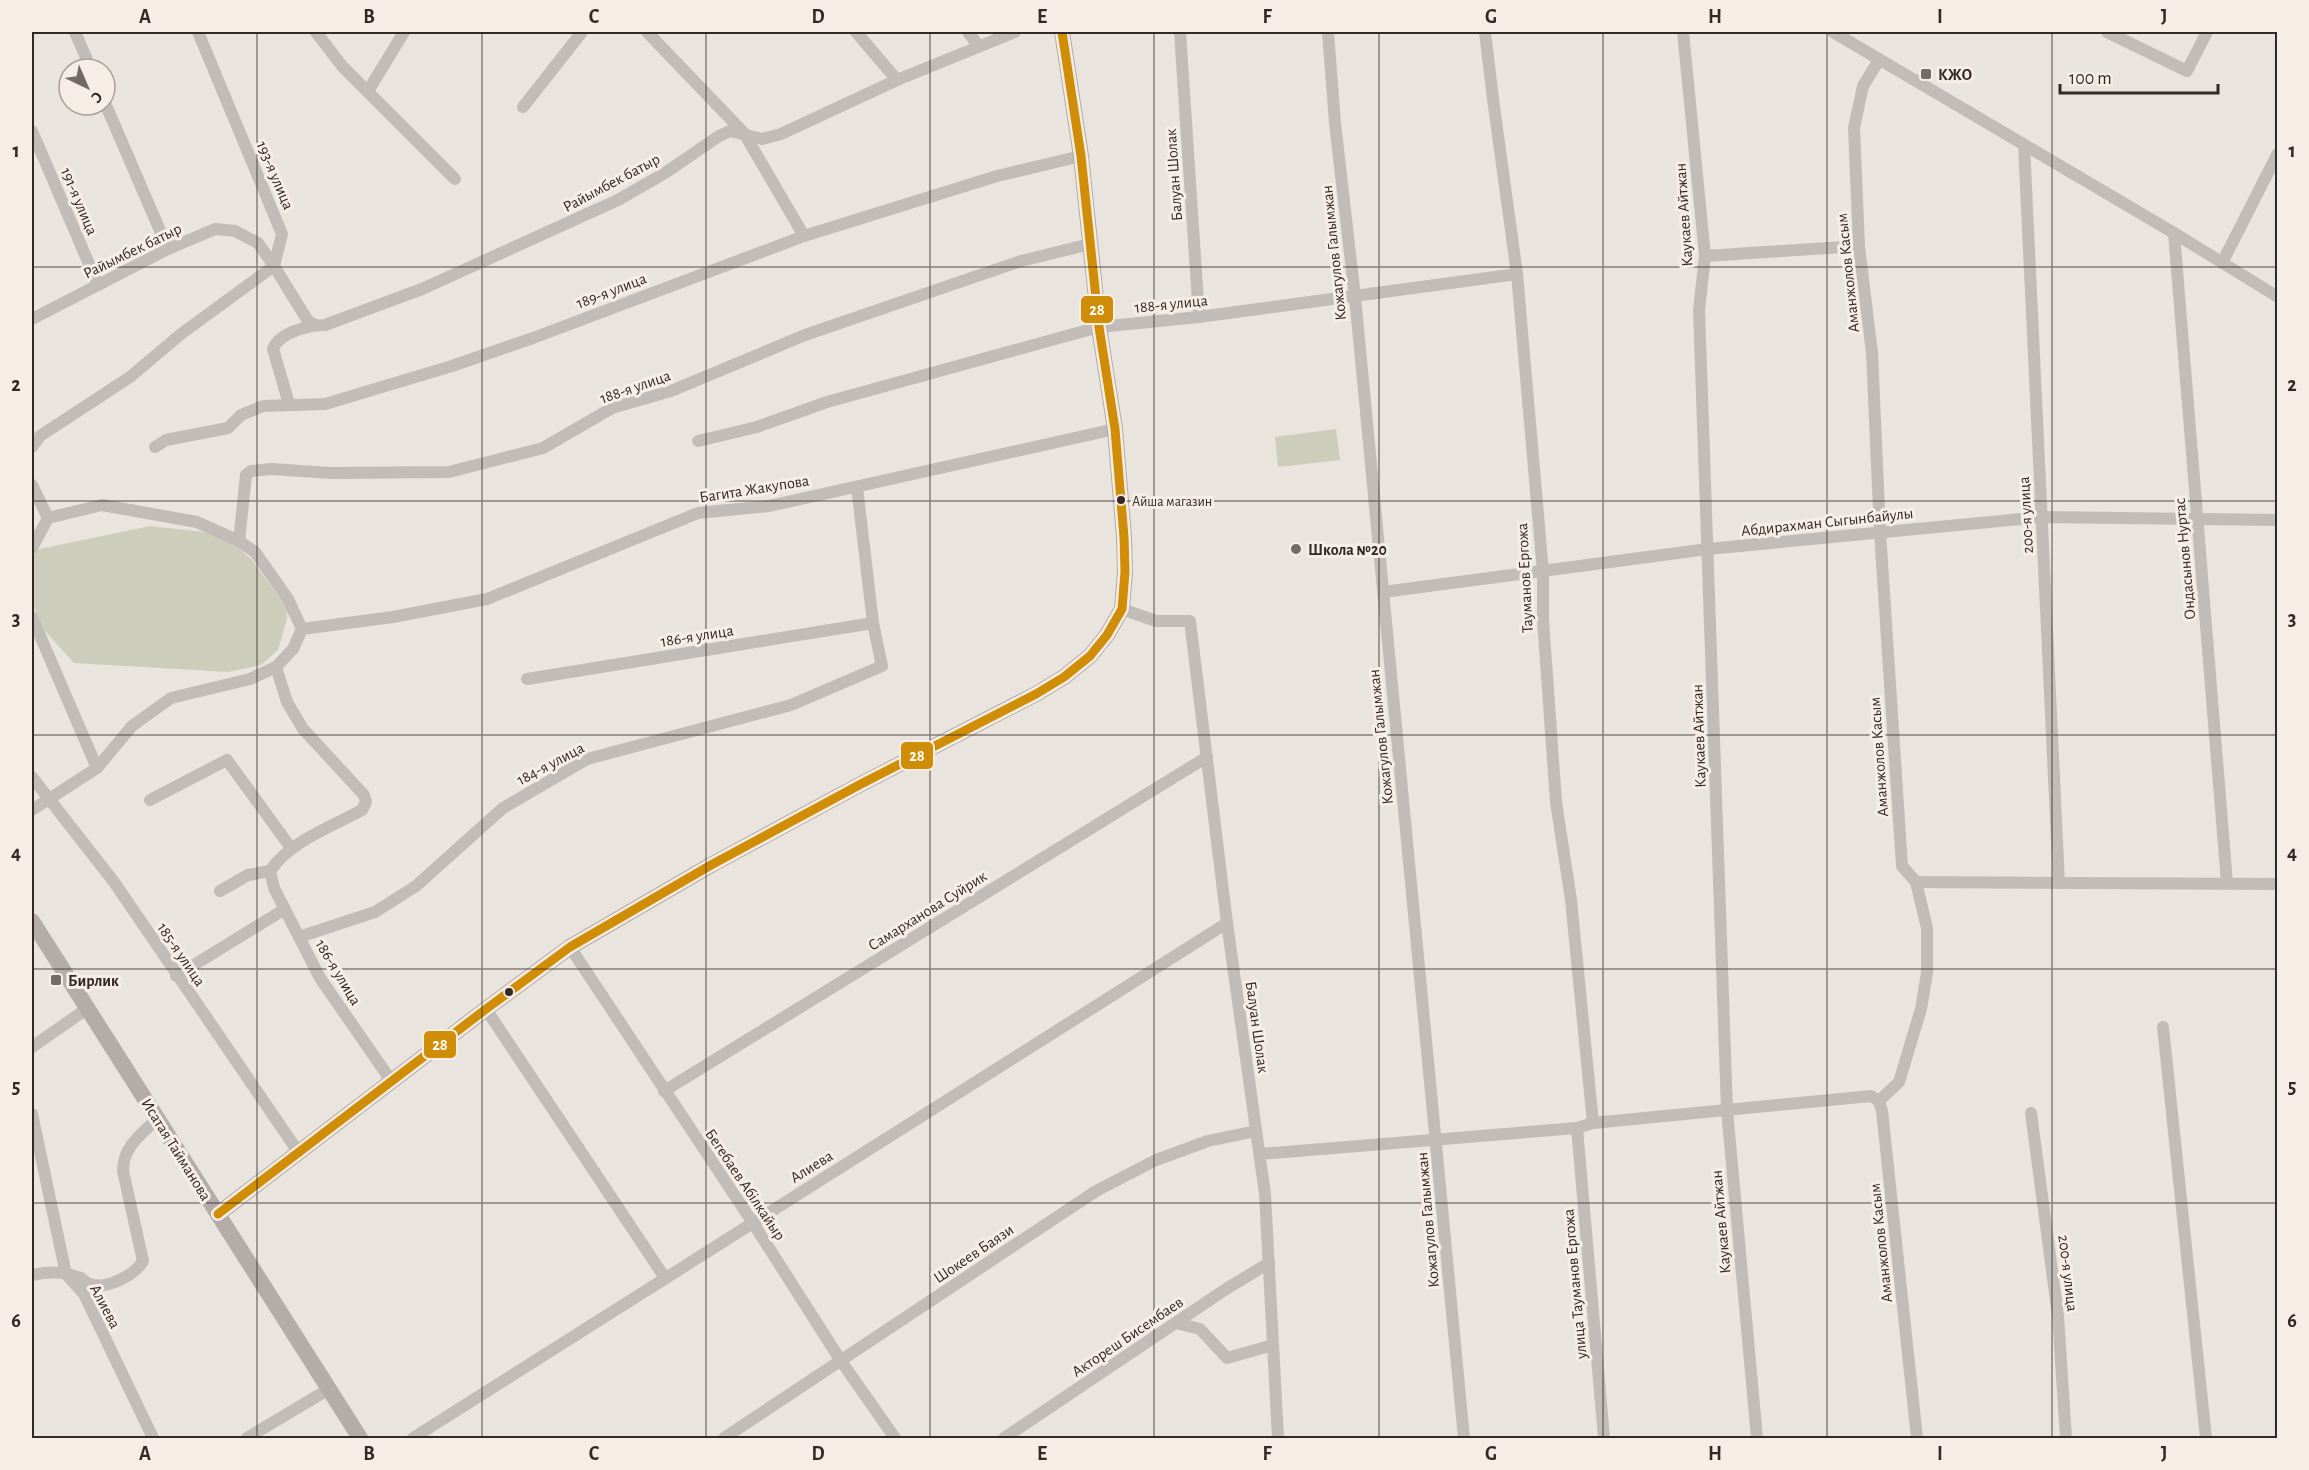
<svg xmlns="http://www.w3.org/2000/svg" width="2309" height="1470" font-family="'Alegreya Sans',sans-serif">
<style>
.green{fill:#cccdba}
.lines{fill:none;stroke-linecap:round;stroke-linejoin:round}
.street{stroke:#c2bcb8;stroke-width:12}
.secondary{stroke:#b3aca8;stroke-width:16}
.bus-1-casing{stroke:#f6ede6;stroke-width:14}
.bus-1{stroke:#d08d08;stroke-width:9}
.grid{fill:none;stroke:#322927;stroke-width:1.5;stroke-opacity:0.55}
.poi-dot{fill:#726a67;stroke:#f6ede6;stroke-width:2}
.bus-dot{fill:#322927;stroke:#f6ede6;stroke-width:2}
.labels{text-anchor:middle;stroke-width:6;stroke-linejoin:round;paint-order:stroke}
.bus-label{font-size:14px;fill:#322927;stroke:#f6ede6;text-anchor:start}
.poi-label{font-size:16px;font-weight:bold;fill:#322927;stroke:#f6ede6;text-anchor:start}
.street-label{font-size:16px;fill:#322927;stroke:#f6ede6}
.line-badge{stroke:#f6ede6;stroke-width:2}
.badge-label{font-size:16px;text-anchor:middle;font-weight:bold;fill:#fff}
.neatline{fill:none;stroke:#322927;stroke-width:2}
.grid-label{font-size:20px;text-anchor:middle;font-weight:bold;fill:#322927}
</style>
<rect width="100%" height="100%" fill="#eae4de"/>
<g class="green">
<path d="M1336 429 1340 460 1278 467 1275 437Z"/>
<path d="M150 526 204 532 234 544 251 559 287 608V618L278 650 261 665 228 672 74 663 44 630 32 603V555L35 550Z"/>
</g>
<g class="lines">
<g class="street">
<path d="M75 32 91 69"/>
<path d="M198 32 282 234 274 266 308 321 315 325"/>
<path d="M316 32 342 66 455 179"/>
<path d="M647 32 744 133 804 236"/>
<path d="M856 32 897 80"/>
<path d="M968 32 978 45"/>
<path d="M1180 32 1199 317"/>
<path d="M1328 32 1335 123 1355 297 1464 1438"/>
<path d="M1485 32 1493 99 1517 274 1543 572V620L1556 802 1571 900 1593 1123"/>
<path d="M1683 32 1705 256 1699 310 1727 1110 1757 1438"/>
<path d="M1833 32 2174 233 2278 297"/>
<path d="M2107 32 2187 71 2207 32"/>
<path d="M1879 60 1863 86 1854 128 1859 246 1872 353 1880 532 1902 866 1916 882 1927 928V973L1921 1009 1899 1082 1879 1101 1882 1111 1917 1438"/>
<path d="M368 91 404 32"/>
<path d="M105 103 168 249"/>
<path d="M523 107 582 32"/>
<path d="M32 131 98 285"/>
<path d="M2024 145 2059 883"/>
<path d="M2174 233 2227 883"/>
<path d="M1705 256 1859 246"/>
<path d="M2222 263 2278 153"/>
<path d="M32 319 168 249 215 229 235 231 258 243 274 266 181 334 130 377 40 436 32 447"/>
<path d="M289 404 273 349C279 332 310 325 325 325L422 289 618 200 665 173 719 136 730 131 762 139 781 134 897 80 1015 32"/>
<path d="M698 441 757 427 827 402 1099 327 1199 317 1517 274"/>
<path d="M155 447 166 440 228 428 241 415 263 406 325 404 452 366 533 338 804 236 997 176 1081 156"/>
<path d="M32 485 48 518"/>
<path d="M239 541 246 475 251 471 271 469 331 473 449 472 543 448 612 408 671 391 805 335 1021 261 1090 244"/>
<path d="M32 548 48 518 102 505 197 522 239 541 255 552 288 599 302 629 293 649 276 667 250 679 171 698 132 726 97 768 32 810"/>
<path d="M1383 592 1708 549 2042 517 2278 520"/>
<path d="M1122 609 1156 621H1190L1227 923 1265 1194 1278 1438"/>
<path d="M32 617 97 768"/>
<path d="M302 629 393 617 487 599 698 513 769 506 1115 429"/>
<path d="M527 679 873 623"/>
<path d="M32 777 114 882 299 1153"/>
<path d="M150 800 227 760 291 848"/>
<path d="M270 871 274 888 320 978 392 1082"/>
<path d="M1916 882 2278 884"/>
<path d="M220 891 248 875 270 871C290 841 331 827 362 810L366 802 364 795 303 729 287 702 276 667"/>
<path d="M299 937 375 912 416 886 503 808 587 759 791 705 882 666 873 623 857 487"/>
<path d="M570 947 753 1223 841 1361 895 1438"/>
<path d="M176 976 285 909"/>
<path d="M486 1009 665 1278"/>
<path d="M2163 1027 2206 1438"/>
<path d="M32 1047 88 1008"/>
<path d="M664 1091 1207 757"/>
<path d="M2031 1113 2058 1316 2066 1438"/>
<path d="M32 1114 66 1274 84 1294 153 1438"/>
<path d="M1577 1128 1604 1438"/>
<path d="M1260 1154 1577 1128 1593 1123 1871 1096 1879 1101"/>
<path d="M32 1275C48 1272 62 1271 78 1277 83 1278 85 1283 90 1284 106 1290 135 1275 143 1261L123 1171C123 1146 141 1135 158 1118"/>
<path d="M1176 1323 1200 1329 1227 1358 1273 1345"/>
<path d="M247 1438 329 1389"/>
<path d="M413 1438 1227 923"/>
<path d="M724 1438 1096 1191 1156 1160 1208 1141 1256 1131"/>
<path d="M1004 1438 1226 1289 1269 1263"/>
</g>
<g class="secondary">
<path d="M32 921 360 1438"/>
<path d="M218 1214 486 1009 570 947 711 865 861 784 1036 694 1064 677 1090 656 1107 635 1122 609 1125 572 1124 537 1115 429 1099 327 1081 156 1062 32"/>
</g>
<g class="bus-1-casing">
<path id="bus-1" d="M218 1214 486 1009 570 947 711 865 861 784 1036 694 1064 677 1090 656 1107 635 1122 609 1125 572 1124 537 1115 429 1099 327 1081 156 1062 32"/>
</g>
<use href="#bus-1" class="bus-1"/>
</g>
<path class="grid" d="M257 32V1438M482 32V1438M706 32V1438M930 32V1438M1154 32V1438M1379 32V1438M1603 32V1438M1827 32V1438M2052 32V1438M32 267H2278M32 501H2278M32 735H2278M32 969H2278M32 1203H2278"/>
<g class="poi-dot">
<rect x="1920" y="68" width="12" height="12" rx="3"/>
<circle cx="1296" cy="549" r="6"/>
<rect x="50" y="974" width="12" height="12" rx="3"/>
</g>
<g class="bus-dot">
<circle cx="1121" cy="500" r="5"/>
<circle cx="509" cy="992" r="5"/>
</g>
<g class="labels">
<g class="bus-label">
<text x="1132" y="506">Айша магазин</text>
</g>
<g class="poi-label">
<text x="1938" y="80">КЖО</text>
<text x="1308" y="555">Школа №20</text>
<text x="68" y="986">Бирлик</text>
</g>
<g class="street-label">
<text transform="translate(276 175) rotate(67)" y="6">193-я улица</text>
<text transform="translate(1173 175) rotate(-94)" y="6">Балуан Шолак</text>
<text transform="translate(611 182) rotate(-28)" y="6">Райымбек батыр</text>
<text transform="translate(80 201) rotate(67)" y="6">191-я улица</text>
<text transform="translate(1683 215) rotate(-94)" y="6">Каукаев Айтжан</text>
<text transform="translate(132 250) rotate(-26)" y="6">Райымбек батыр</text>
<text transform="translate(1333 253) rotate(-96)" y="6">Кожагулов Галымжан</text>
<text transform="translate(1847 273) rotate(-96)" y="6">Аманжолов Касым</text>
<text transform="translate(611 290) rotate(-21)" y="6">189-я улица</text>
<text transform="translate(1171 303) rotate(-6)" y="6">188-я улица</text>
<text transform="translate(635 386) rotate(-19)" y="6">188-я улица</text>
<text transform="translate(754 488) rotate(-9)" y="6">Багита Жакупова</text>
<text transform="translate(2025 515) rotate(-93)" y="6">200-я улица</text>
<text transform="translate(1827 521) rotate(-6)" y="6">Абдирахман Сыгынбайулы</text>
<text transform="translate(2184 559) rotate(-95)" y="6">Ондасынов Нуртас</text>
<text transform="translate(1524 578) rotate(-93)" y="6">Тауманов Ергожа</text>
<text transform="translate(697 635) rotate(-9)" y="6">186-я улица</text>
<text transform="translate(1698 736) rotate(-92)" y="6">Каукаев Айтжан</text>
<text transform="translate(1380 737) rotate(-96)" y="6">Кожагулов Галымжан</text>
<text transform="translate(1878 757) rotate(-94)" y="6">Аманжолов Касым</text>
<text transform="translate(550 763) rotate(-28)" y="6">184-я улица</text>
<text transform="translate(927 910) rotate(-32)" y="6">Самарханова Суйрик</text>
<text transform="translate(182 954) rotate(56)" y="6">185-я улица</text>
<text transform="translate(339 972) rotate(59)" y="6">186-я улица</text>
<text transform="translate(1258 1027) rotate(82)" y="6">Балуан Шолак</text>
<text transform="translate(177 1149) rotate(58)" y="6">Исатая Тайманова</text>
<text transform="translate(811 1166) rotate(-32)" y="6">Алиева</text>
<text transform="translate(746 1184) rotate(56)" y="6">Бегебаев Абілкайыр</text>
<text transform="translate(1427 1220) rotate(-95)" y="6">Кожагулов Галымжан</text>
<text transform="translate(1720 1222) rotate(-95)" y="6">Каукаев Айтжан</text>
<text transform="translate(1880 1243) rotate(-96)" y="6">Аманжолов Касым</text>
<text transform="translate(973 1253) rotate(-34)" y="6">Шокеев Баязи</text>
<text transform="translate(2069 1273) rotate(83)" y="6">200-я улица</text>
<text transform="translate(1574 1284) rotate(-95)" y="6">улица Тауманов Ергожа</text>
<text transform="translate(106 1306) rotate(62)" y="6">Алиева</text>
<text transform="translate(1127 1336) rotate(-34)" y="6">Актореш Бисембаев</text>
</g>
</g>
<g class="line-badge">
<rect x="1080" y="295" width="34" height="29" rx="6" fill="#d08d08"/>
<rect x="900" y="741" width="34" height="29" rx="6" fill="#d08d08"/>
<rect x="423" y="1030" width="34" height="29" rx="6" fill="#d08d08"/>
</g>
<g class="badge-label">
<text x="1097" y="315">28</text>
<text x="917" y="761">28</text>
<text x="440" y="1050">28</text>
</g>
<rect width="2309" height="1470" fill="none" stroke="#f6ede6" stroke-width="66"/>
<g transform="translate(87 87) rotate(136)"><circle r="28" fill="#f6ede6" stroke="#a89f9a" stroke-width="1.5"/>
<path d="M0-4.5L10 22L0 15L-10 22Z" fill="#726a67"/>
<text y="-9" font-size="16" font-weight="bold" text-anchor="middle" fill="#322927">С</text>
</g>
<path d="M2060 84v9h158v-9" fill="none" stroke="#322927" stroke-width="3"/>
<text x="2069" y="84" font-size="18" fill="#322927" stroke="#f6ede6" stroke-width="4.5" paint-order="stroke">100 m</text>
<rect x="33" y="33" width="2243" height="1404" class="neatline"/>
<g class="grid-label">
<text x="145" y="23">A</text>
<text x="369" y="23">B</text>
<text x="594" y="23">C</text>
<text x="818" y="23">D</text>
<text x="1042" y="23">E</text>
<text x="1267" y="23">F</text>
<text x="1491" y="23">G</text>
<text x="1715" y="23">H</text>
<text x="1940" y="23">I</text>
<text x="2164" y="23">J</text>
<text x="16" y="157">1</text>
<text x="2292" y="157">1</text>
<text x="16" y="391">2</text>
<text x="2292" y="391">2</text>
<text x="16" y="625">3</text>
<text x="2292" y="625">3</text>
<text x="16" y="859">4</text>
<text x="2292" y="859">4</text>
<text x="16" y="1093">5</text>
<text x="2292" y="1093">5</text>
<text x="16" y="1327">6</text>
<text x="2292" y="1327">6</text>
<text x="145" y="1460">A</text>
<text x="369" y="1460">B</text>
<text x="594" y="1460">C</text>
<text x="818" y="1460">D</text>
<text x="1042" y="1460">E</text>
<text x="1267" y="1460">F</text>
<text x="1491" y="1460">G</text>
<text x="1715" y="1460">H</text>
<text x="1940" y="1460">I</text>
<text x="2164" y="1460">J</text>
</g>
</svg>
